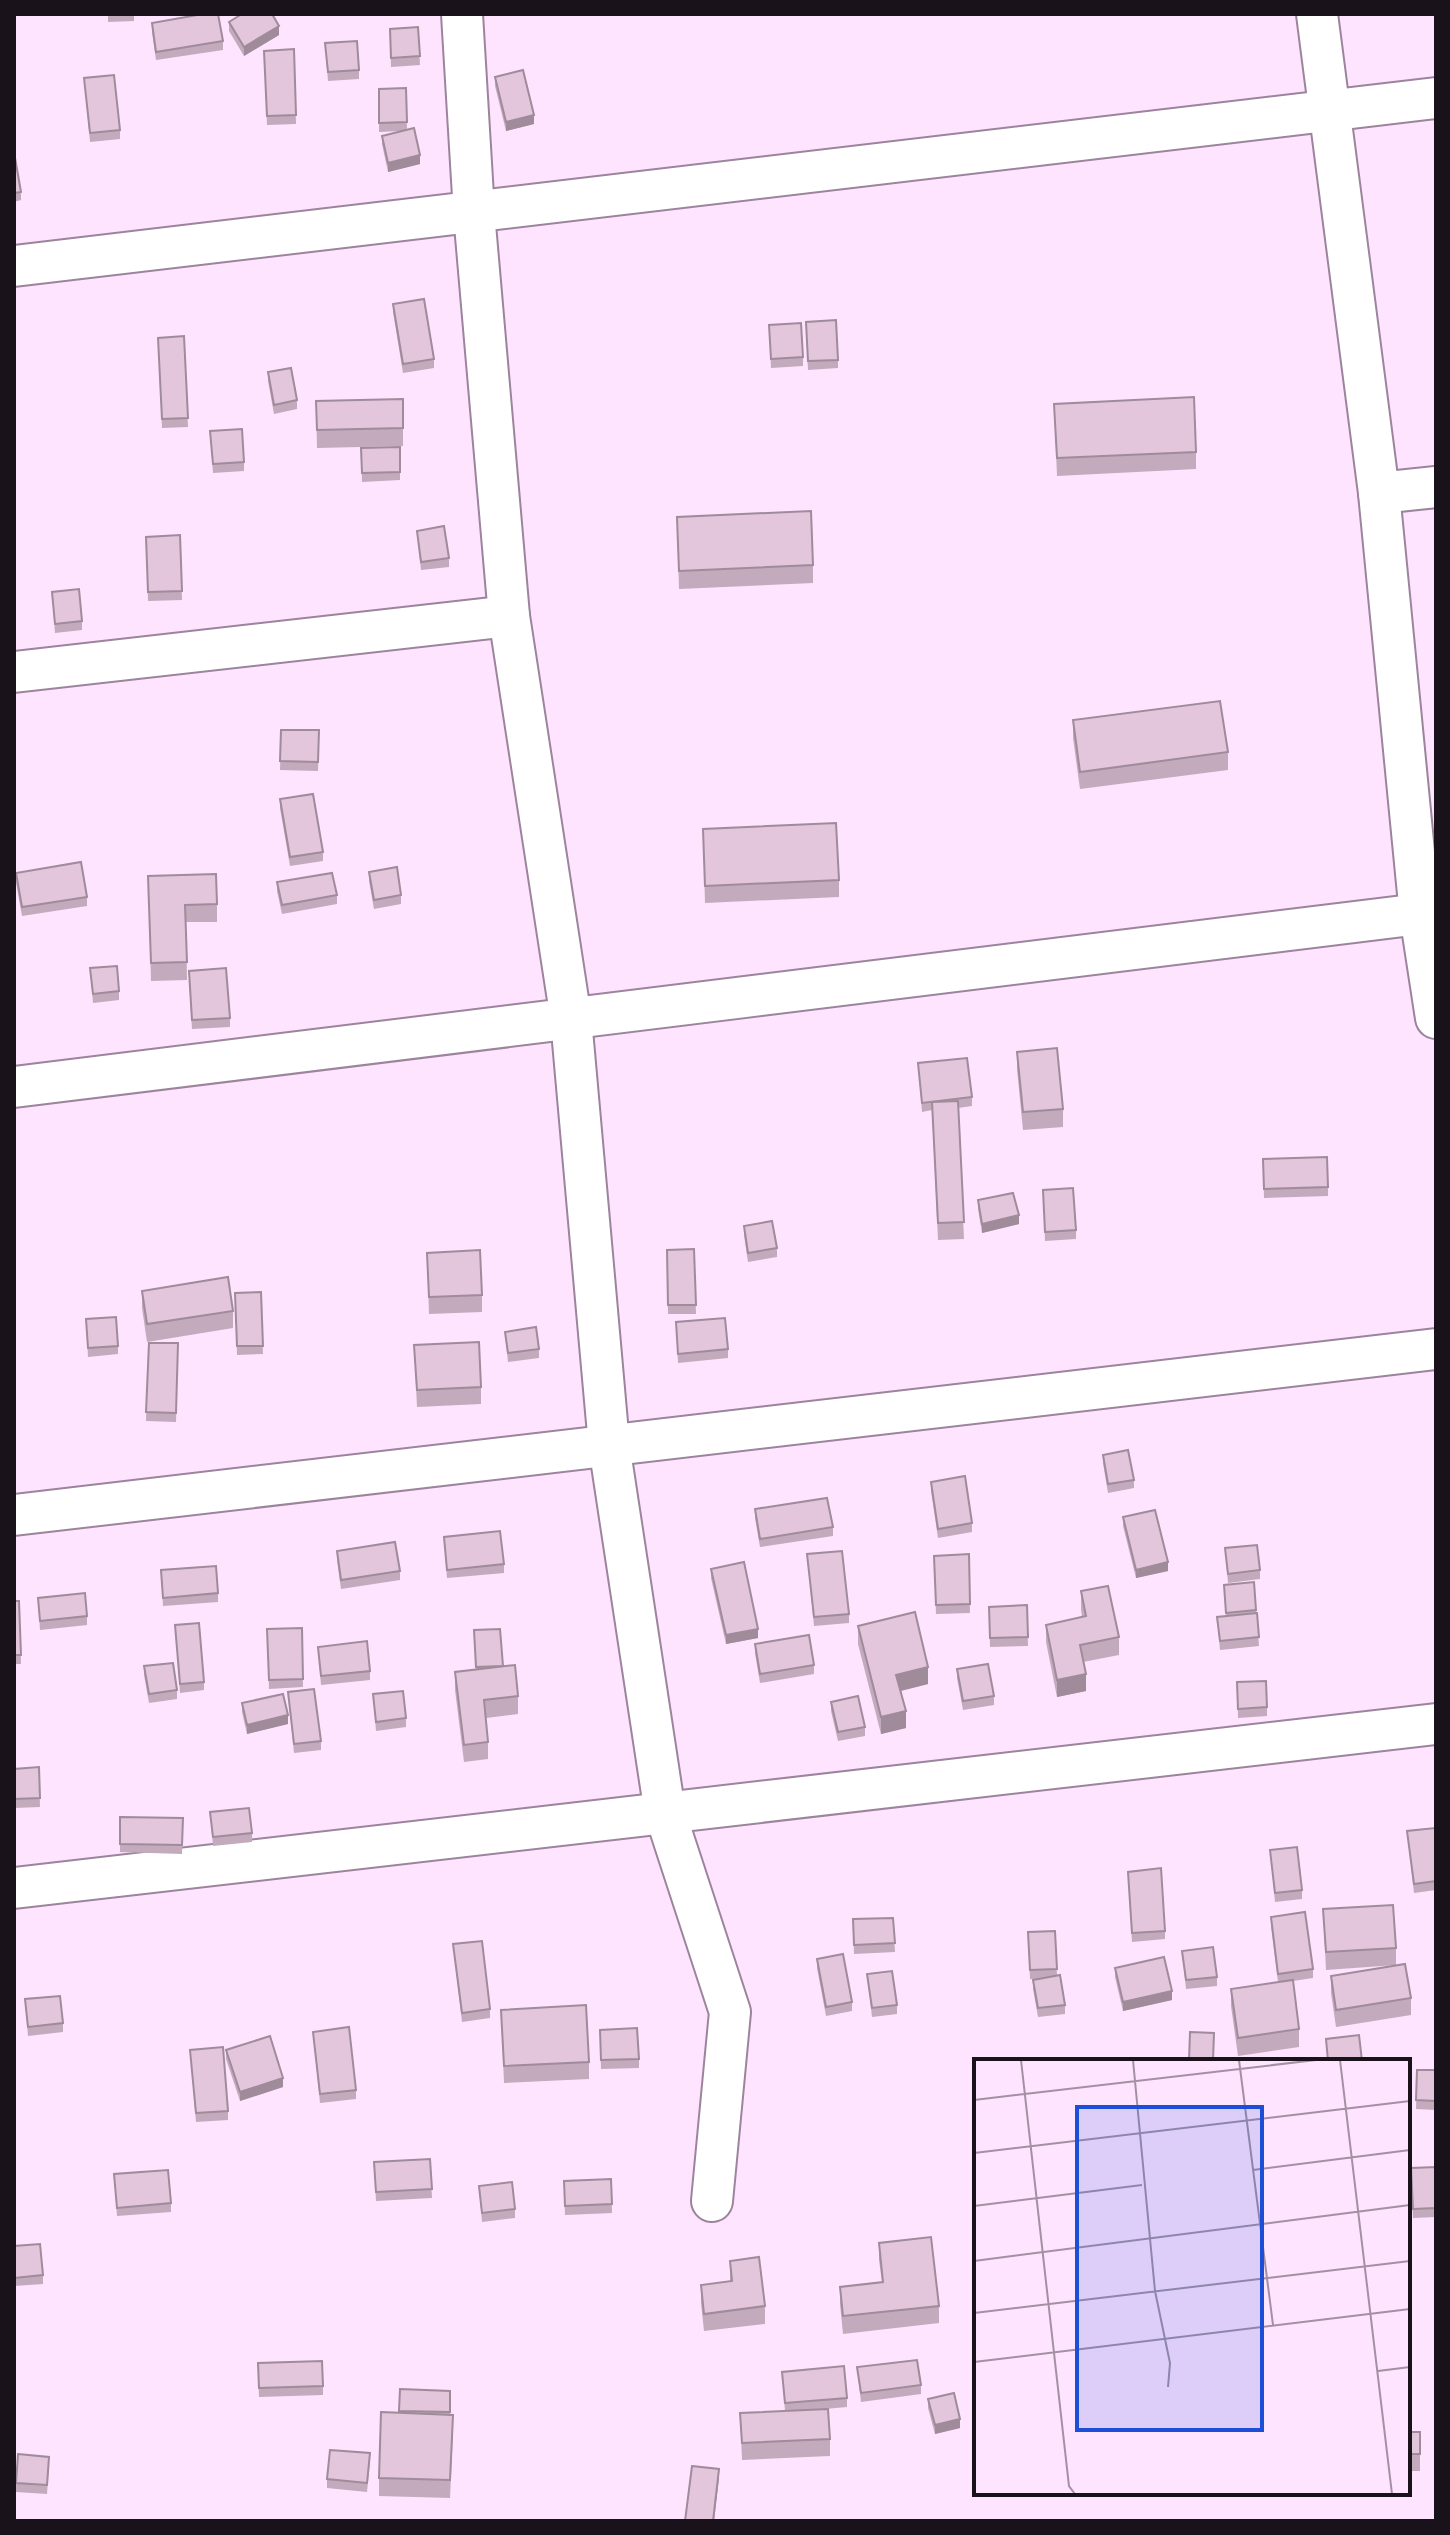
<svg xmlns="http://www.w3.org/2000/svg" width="1450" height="2535" font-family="Mulish,sans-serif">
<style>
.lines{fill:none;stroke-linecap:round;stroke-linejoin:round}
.street-casing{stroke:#9b849c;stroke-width:44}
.street{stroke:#fff;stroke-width:40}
.wall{fill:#c3aabd}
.shaded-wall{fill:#9f8b9a}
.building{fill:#e3c6dc;stroke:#9f8b9a;stroke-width:2}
.inset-road{fill:none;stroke:#a390a3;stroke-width:2}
.view{fill:#1d4ed8;fill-opacity:0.15;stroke:#1d4ed8;stroke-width:4}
.inset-edge{fill:none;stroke:#1a121b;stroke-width:4}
</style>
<rect width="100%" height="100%" fill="#fee4fe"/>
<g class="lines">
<g class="street-casing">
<g id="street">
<path d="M462 14 474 213 509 616 571 1019 609 1445 665 1813 730 2012 712 2201"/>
<path d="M1317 14 1379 493 1420 914 1436 1018"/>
<path d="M14 266 1436 98"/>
<path d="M1379 493 1436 487"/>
<path d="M14 672 509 616"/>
<path d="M14 1087 1436 912"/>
<path d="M14 1515 1436 1349"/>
<path d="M14 1888 1436 1724"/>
</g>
</g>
<use href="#street" class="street"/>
</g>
<g class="wall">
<path d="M108 14H134V21L108 22Z"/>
<path d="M229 22 279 35 244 56 229 31Z"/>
<path d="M152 23 223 41V50L156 60 152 32Z"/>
<path d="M418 27 420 65 391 67 390 29Z"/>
<path d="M325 43 359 70V79L328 81Z"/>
<path d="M294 49 296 124 267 125 264 51Z"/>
<path d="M495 77 534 124 506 131 495 86Z"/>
<path d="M84 78 120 130V139L90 142Z"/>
<path d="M406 88 407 130 420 164 388 172 382 144V136L401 131 379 132V89Z"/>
<path d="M14 152 21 192V200L14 202Z"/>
<path d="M393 304 434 359V368L403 373 393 312Z"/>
<path d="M769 325 803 357V366L771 368Z"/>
<path d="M806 331 838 360V368L808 370Z"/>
<path d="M184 336 188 427 162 428 158 338Z"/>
<path d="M268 372 297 400V409L274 414 268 381Z"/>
<path d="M403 399V446L317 448 316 401Z"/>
<path d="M1054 404 1196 452V469L1057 476Z"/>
<path d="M210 431 244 462V471L213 473Z"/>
<path d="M400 447V480L362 482 361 448Z"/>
<path d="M677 517 813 565V583L679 589Z"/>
<path d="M417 531 449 558V567L421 570Z"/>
<path d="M180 535 182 600 148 601 146 537Z"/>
<path d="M52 592 82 621V630L55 633Z"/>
<path d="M1073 720 1228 752V770L1080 789 1073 738Z"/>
<path d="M281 730H319L318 771 280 770Z"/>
<path d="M280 799 323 852V861L290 866 280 808Z"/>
<path d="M703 829 839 880V897L705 903Z"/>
<path d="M369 872 401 895V904L374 909 369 881Z"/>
<path d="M16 873 87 897V906L22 916 16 882Z"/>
<path d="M148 876 217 904V922H186L187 980 151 981Z"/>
<path d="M277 882 337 895V904L282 914 277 891Z"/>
<path d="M90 968 119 991V1000L93 1003Z"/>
<path d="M189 980 230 1018V1027L192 1029Z"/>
<path d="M1017 1052 1063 1109V1127L1023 1130 1017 1069Z"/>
<path d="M918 1063 972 1097V1106L958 1108 964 1239 938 1240 932 1110 922 1112Z"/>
<path d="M1263 1159 1328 1187V1196L1264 1198Z"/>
<path d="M1043 1190 1076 1230V1239L1045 1241Z"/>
<path d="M978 1200 1019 1224 982 1233 978 1209Z"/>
<path d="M744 1226 777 1248V1257L748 1262 744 1235Z"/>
<path d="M694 1249 696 1314H668L667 1250Z"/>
<path d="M427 1253 482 1295V1312L429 1314Z"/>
<path d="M142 1291 233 1311V1328L147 1342 142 1308Z"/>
<path d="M261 1292 263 1354 237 1355 235 1293Z"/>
<path d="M86 1319 118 1346V1354L88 1357Z"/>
<path d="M676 1322 728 1349V1358L678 1363Z"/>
<path d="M505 1332 539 1349V1358L508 1362Z"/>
<path d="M149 1343H178L176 1422 146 1421Z"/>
<path d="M414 1345 481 1387V1404L417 1407Z"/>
<path d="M1103 1455 1134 1480V1488L1108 1493 1103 1463Z"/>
<path d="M931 1482 972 1523V1532L938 1538 931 1491Z"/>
<path d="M755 1509 833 1527V1536L760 1547 755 1518Z"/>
<path d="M1123 1517 1168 1571 1136 1578 1123 1526Z"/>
<path d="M444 1537 504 1564V1573L447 1578Z"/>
<path d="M1225 1548 1260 1570V1579L1228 1583Z"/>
<path d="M337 1551 400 1571V1580L341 1589 337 1560Z"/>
<path d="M807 1554 849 1614V1623L814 1626Z"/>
<path d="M969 1554 970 1613 936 1614 934 1556Z"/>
<path d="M711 1569 758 1638 726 1644 711 1578Z"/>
<path d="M161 1570 218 1593V1602L163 1606Z"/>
<path d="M1254 1582 1259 1646 1220 1650 1217 1617 1226 1616 1224 1585Z"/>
<path d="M1081 1591 1119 1637V1655L1083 1662 1086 1691 1057 1697 1046 1642V1625L1082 1617 1081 1609Z"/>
<path d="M38 1598 87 1616V1625L40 1630Z"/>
<path d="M14 1601H19L21 1664H14Z"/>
<path d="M1027 1605 1028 1646 990 1647 989 1607Z"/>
<path d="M175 1625 204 1682V1690L180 1693Z"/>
<path d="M858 1626 928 1684 901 1691 906 1728 881 1734 858 1644Z"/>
<path d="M302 1628 303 1687 269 1689 267 1629Z"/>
<path d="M474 1639 503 1667 518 1696V1714L486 1718 488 1742V1759L464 1762 455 1690V1672L476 1670Z"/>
<path d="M755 1644 814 1665V1674L760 1683 755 1653Z"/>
<path d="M318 1647 370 1671V1680L321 1685Z"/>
<path d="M144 1666 177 1690V1699L149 1703 144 1675Z"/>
<path d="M957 1669 994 1696V1705L963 1710 957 1678Z"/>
<path d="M1237 1682 1267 1707V1716L1238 1718Z"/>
<path d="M288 1692 321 1741V1750L294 1753Z"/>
<path d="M373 1694 406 1718V1727L376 1731Z"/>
<path d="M831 1702 865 1727V1736L838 1741 831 1711Z"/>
<path d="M242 1703 288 1724 247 1734 242 1712Z"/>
<path d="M39 1767 40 1807 14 1808V1769Z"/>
<path d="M210 1812 252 1833V1842L213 1846Z"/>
<path d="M120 1817 183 1818 182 1854 120 1852Z"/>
<path d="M1407 1831 1436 1833V1890L1414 1893Z"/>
<path d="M1270 1850 1302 1890V1899L1275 1902Z"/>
<path d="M1128 1872 1165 1931V1939L1132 1942Z"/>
<path d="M1323 1909 1396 1948V1965L1326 1970Z"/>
<path d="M1271 1917 1313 1969V1978L1293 1981 1299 2029V2047L1238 2056 1231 2006V1989L1278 1982 1271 1926Z"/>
<path d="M893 1918 895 1952 854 1954 853 1919Z"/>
<path d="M1055 1931 1057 1976 1065 2005V2014L1038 2017 1033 1989V1980L1040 1979H1030L1028 1932Z"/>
<path d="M453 1944 490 2009V2018L462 2022Z"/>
<path d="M1182 1951 1217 1977V1986L1186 1989Z"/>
<path d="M817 1959 852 2002V2011L826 2016 817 1968Z"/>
<path d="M1115 1968 1172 2000 1123 2011 1115 1977Z"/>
<path d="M867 1974 897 2005V2014L872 2017Z"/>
<path d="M1331 1976 1411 1998V2015L1336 2027 1331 1993Z"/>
<path d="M25 1999 63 2023V2032L28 2036Z"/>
<path d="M501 2010 589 2062V2079L504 2083Z"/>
<path d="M600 2030 639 2059V2068L601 2069Z"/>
<path d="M313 2032 356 2090V2099L320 2103Z"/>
<path d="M190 2050 228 2111V2120L196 2122Z"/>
<path d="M226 2050 283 2087 240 2101 226 2059Z"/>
<path d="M1417 2070H1436V2110L1416 2109Z"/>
<path d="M430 2159 432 2198 376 2201 374 2162Z"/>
<path d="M1436 2167V2217L1413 2218 1411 2177Z"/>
<path d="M114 2174 171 2203V2212L117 2216Z"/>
<path d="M611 2179 612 2213 565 2215 564 2190Z"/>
<path d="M479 2186 515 2209V2218L482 2222Z"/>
<path d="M879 2243 939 2306V2323L843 2334 840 2304V2287L882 2282 879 2260Z"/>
<path d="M14 2246 43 2275V2284L14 2286Z"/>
<path d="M730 2261 765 2306V2324L704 2331 701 2303V2285L730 2282Z"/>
<path d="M258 2363 323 2386V2395L259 2397Z"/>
<path d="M857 2367 921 2385V2394L861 2402Z"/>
<path d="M782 2372 847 2398V2407L814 2410 830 2439V2456L742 2460 740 2413 785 2411Z"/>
<path d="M400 2389 450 2391V2415L453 2432 450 2498 379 2496V2478L399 2413Z"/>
<path d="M928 2399 960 2428 935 2434 928 2408Z"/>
<rect x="1408" y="2432" width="12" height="39"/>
<path d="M370 2462 367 2492 327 2488V2479Z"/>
<path d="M49 2466 47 2494 16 2492V2483Z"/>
</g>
<g class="shaded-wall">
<path d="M279 26V35L244 56V47Z"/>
<path d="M534 115V124L506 131V122Z"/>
<path d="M420 155V164L388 172V163Z"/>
<path d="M1019 1215V1224L982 1233V1224Z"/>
<path d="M1168 1562V1571L1136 1578V1570Z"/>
<path d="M758 1629V1638L726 1644V1635Z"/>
<path d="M928 1667V1684L896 1692V1675Z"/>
<path d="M1086 1674V1691L1057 1697V1680Z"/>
<path d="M906 1711V1728L881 1734V1717Z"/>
<path d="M288 1715V1724L247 1734V1725Z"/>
<path d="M1172 1991V2000L1123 2011V2002Z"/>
<path d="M283 2078V2087L240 2101V2092Z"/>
<rect x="1408" y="2276" width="3" height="9"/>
<path d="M960 2419V2428L935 2434V2425Z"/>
<path d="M719 2469V2478L714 2521H713Z"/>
</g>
<g class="building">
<path d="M203 14H218L223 41 156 52 152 23Z"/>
<path d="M242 14H272L279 26 244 47 229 22Z"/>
<path d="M418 27 420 56 391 58 390 29Z"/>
<path d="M357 41 359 70 328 72 325 43Z"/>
<path d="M294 49 296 115 267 116 264 51Z"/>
<path d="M523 70 534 115 506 122 495 77Z"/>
<path d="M114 75 120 130 90 133 84 78Z"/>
<path d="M406 88 407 122 379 123V89Z"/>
<path d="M414 128 420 155 388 163 382 136Z"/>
<path d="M14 152 21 192 14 193Z"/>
<path d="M424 299 434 359 403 364 393 304Z"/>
<path d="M836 320 838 360 808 361 806 322Z"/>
<path d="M801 323 803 357 771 359 769 325Z"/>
<path d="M184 336 188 418 162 419 158 338Z"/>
<path d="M291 368 297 400 274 405 268 372Z"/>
<path d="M1194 397 1196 452 1057 458 1054 404Z"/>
<path d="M403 399V428L317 430 316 401Z"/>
<path d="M242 429 244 462 213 464 210 431Z"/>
<path d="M400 447V472L362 473 361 448Z"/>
<path d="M811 511 813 565 679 571 677 517Z"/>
<path d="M444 526 449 558 421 562 417 531Z"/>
<path d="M180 535 182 591 148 592 146 537Z"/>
<path d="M79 589 82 621 55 624 52 592Z"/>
<path d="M1220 701 1228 752 1080 772 1073 720Z"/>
<path d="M281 730H319L318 762 280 761Z"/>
<path d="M313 794 323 852 290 857 280 799Z"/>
<path d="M836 823 839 880 705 886 703 829Z"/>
<path d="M81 862 87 897 22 907 16 873Z"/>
<path d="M397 867 401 895 374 900 369 872Z"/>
<path d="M332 873 337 895 282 905 277 882Z"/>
<path d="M216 874 217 904 185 905 187 962 151 963 148 876Z"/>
<path d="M117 966 119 991 93 994 90 968Z"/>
<path d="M226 968 230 1018 192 1020 189 971Z"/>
<path d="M1057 1048 1063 1109 1023 1112 1017 1052Z"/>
<path d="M967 1058 972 1097 922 1103 918 1063Z"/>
<path d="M958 1101 964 1222 938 1223 932 1102Z"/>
<path d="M1327 1157 1328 1187 1264 1189 1263 1159Z"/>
<path d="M1073 1188 1076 1230 1045 1232 1043 1190Z"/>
<path d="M1013 1193 1019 1215 982 1224 978 1200Z"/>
<path d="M772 1221 777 1248 748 1253 744 1226Z"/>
<path d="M694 1249 696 1305H668L667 1250Z"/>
<path d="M480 1250 482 1295 429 1297 427 1253Z"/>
<path d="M228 1277 233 1311 147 1324 142 1291Z"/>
<path d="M261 1292 263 1346H237L235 1293Z"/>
<path d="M116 1317 118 1346 88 1348 86 1319Z"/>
<path d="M725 1318 728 1349 678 1354 676 1322Z"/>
<path d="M536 1327 539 1349 508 1353 505 1332Z"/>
<path d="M479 1342 481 1387 417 1390 414 1345Z"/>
<path d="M149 1343H178L176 1413 146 1412Z"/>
<path d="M1128 1450 1134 1480 1108 1484 1103 1455Z"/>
<path d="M965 1476 972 1523 938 1529 931 1482Z"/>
<path d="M827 1498 833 1527 760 1539 755 1509Z"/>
<path d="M1155 1510 1168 1562 1136 1570 1123 1517Z"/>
<path d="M500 1531 504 1564 447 1570 444 1537Z"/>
<path d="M395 1542 400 1571 341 1580 337 1551Z"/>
<path d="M1257 1545 1260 1570 1228 1574 1225 1548Z"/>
<path d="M842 1551 849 1614 814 1617 807 1554Z"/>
<path d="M969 1554 970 1604 936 1605 934 1556Z"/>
<path d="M744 1562 758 1629 726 1635 711 1569Z"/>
<path d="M216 1566 218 1593 163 1598 161 1570Z"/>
<path d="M1254 1582 1256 1610 1226 1613 1224 1585Z"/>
<path d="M1108 1586 1119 1637 1080 1645 1086 1674 1057 1680 1046 1625 1086 1616 1081 1591Z"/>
<path d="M85 1593 87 1616 40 1621 38 1598Z"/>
<path d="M14 1601H19L21 1655H14Z"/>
<path d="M1027 1605 1028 1637 990 1638 989 1607Z"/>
<path d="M915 1612 928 1667 896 1675 906 1711 881 1717 858 1626Z"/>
<path d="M1257 1613 1259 1637 1220 1641 1217 1617Z"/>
<path d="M199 1623 204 1682 180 1684 175 1625Z"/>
<path d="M302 1628 303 1679 269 1680 267 1629Z"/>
<path d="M500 1629 503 1666 476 1667 474 1630Z"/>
<path d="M809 1635 814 1665 760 1674 755 1644Z"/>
<path d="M367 1641 370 1671 321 1676 318 1647Z"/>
<path d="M173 1663 177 1690 149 1694 144 1666Z"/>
<path d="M988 1664 994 1696 963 1701 957 1669Z"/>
<path d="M515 1665 518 1696 484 1700 488 1742 464 1745 455 1672Z"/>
<path d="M1266 1681 1267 1707 1238 1709 1237 1682Z"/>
<path d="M314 1689 321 1741 294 1744 288 1692Z"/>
<path d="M403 1691 406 1718 376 1722 373 1694Z"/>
<path d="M283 1694 288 1715 247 1725 242 1703Z"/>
<path d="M858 1696 865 1727 838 1732 831 1702Z"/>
<path d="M39 1767 40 1798 14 1799V1769Z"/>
<path d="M249 1808 252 1833 213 1837 210 1812Z"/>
<path d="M120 1817 183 1818 182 1845 120 1844Z"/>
<path d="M1435 1828 1436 1881 1414 1884 1407 1831Z"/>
<path d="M1297 1847 1302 1890 1275 1893 1270 1850Z"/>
<path d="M1161 1868 1165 1931 1132 1933 1128 1872Z"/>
<path d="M1393 1905 1396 1948 1326 1952 1323 1909Z"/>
<path d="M1305 1912 1313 1969 1278 1974 1271 1917Z"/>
<path d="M893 1918 895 1943 854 1945 853 1919Z"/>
<path d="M1055 1931 1057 1969 1030 1970 1028 1932Z"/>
<path d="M482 1941 490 2009 462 2013 453 1944Z"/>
<path d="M1213 1947 1217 1977 1186 1980 1182 1951Z"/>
<path d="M843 1954 852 2002 826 2007 817 1959Z"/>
<path d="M1164 1957 1172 1991 1123 2002 1115 1968Z"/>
<path d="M1405 1964 1411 1998 1336 2010 1331 1976Z"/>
<path d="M892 1971 897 2005 872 2008 867 1974Z"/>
<path d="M1060 1975 1065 2005 1038 2008 1033 1980Z"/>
<path d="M1293 1980 1299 2029 1238 2038 1231 1989Z"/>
<path d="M60 1996 63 2023 28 2027 25 1999Z"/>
<path d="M586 2005 589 2062 504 2066 501 2010Z"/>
<path d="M349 2027 356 2090 320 2094 313 2032Z"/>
<path d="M637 2028 639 2059 601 2060 600 2030Z"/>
<path d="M1190 2032 1214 2033 1213 2061H1189Z"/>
<path d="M1359 2035 1362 2061H1328L1326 2039Z"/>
<path d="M270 2036 283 2078 240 2092 226 2050Z"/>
<path d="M223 2047 228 2111 196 2113 190 2050Z"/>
<path d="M1417 2070H1436V2101L1416 2100Z"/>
<path d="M430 2159 432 2189 376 2192 374 2162Z"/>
<path d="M1436 2167V2208L1413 2209 1411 2168Z"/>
<path d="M168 2170 171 2203 117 2208 114 2174Z"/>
<path d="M611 2179 612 2204 565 2206 564 2181Z"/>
<path d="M512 2182 515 2209 482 2213 479 2186Z"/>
<path d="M931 2237 939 2306 843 2316 840 2287 883 2282 879 2243Z"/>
<path d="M40 2244 43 2275 14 2278V2246Z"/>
<path d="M759 2257 765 2306 704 2314 701 2285 732 2281 730 2261Z"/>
<path d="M917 2360 921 2385 861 2393 857 2367Z"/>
<path d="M322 2361 323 2386 259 2388 258 2363Z"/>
<path d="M844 2366 847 2398 785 2403 782 2372Z"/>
<path d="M400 2389 450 2391V2412L399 2411Z"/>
<path d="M954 2393 960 2419 935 2425 928 2399Z"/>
<path d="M828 2409 830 2439 742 2443 740 2413Z"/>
<path d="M381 2412 453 2415 450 2480 379 2478Z"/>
<rect x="1408" y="2432" width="12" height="22"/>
<path d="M330 2450 370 2453 367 2483 327 2479Z"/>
<path d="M18 2454 49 2457 47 2485 16 2483Z"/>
<path d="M692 2466 719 2469 713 2521H685Z"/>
</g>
<g transform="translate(974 2059)">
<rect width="436" height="436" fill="#fee4fe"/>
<path class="inset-road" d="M47 1 95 427 101 435M159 1 181 232 196 304 194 328M265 1 299 266M366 1 418 435M0 41 342 1M0 94 436 42M279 111 436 91M0 147 168 126M0 202 436 146M0 254 436 202M0 303 436 250M404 312 436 308"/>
<path class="view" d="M103 48H288V371H103Z"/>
<rect width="436" height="436" class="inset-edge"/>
</g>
<rect width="1450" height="2535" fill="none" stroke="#1a121b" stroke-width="32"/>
</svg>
